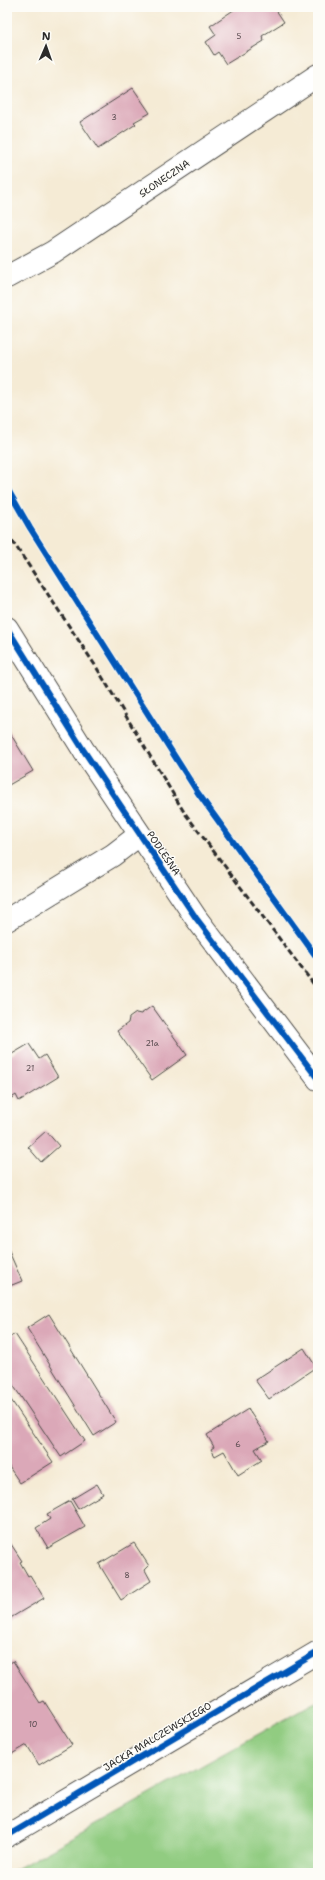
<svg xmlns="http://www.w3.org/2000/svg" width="325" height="1880" font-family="'Shantell Sans',sans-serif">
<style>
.green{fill:#91cc81;stroke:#5e7c56}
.building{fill:#dba8b8}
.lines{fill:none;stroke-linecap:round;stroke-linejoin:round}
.minor-casing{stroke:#494844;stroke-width:24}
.minor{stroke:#fff;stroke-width:22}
.rail{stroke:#2b2b2b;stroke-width:3;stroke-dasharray:6 3;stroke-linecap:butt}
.cycleway-casing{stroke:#fdfcf7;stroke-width:8}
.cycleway{stroke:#0057b8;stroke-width:6}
.labels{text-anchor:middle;stroke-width:3;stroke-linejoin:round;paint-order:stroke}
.number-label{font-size:8px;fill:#574a4e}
.street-label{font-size:10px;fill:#2b2b2b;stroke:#fdfcf7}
</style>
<rect width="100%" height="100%" fill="#fdfcf7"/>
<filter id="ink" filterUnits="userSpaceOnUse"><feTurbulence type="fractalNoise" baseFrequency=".025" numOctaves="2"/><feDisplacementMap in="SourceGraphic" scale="8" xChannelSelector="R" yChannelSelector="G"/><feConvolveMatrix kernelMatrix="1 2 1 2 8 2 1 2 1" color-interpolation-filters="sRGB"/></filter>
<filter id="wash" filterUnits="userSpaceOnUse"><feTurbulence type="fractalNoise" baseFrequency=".012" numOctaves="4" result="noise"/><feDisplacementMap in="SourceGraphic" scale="16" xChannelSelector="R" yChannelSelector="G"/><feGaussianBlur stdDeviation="0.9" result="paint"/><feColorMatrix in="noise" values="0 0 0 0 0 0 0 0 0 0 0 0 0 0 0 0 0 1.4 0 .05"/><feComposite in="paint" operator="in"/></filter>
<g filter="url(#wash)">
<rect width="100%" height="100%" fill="#f5ebd5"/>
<path class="green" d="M318 1701V1873H9Z"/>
<g id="blocks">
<g class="building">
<path d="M238 7H274L284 22 262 36 264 41 226 64 218 52 214 55 206 42 216 35 210 26Z"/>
<path d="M133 88 150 113 134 122 136 124 98 149 80 122Z"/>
<path d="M7 728 33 771 7 786Z"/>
<path d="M152 1006 187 1055 152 1080 117 1031 128 1023 129 1018 136 1013 141 1014Z"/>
<path d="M29 1044 39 1059 45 1055 58 1077 19 1101 16 1095 7 1101V1057Z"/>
<path d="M46 1131 59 1146 41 1162 28 1147Z"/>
<path d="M7 1247 22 1281 7 1287Z"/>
<path d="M49 1314 116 1422 94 1436 27 1328Z"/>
<path d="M15 1334 85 1441 61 1457 7 1376V1339Z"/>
<path d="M304 1348 316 1367 269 1399 255 1380Z"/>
<path d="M7 1394 53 1462 20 1483 7 1464Z"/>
<path d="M248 1409 269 1441 255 1449 262 1460 238 1475 224 1451 215 1456 211 1449 214 1447 207 1435Z"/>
<path d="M97 1484 103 1494 78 1509 72 1499Z"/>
<path d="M70 1501 85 1527 48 1548 36 1528 50 1519 47 1514Z"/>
<path d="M7 1538 22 1561 20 1562 28 1576 30 1575 44 1598 7 1620Z"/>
<path d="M134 1543 149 1566 145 1570 151 1581 121 1600 99 1564Z"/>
<path d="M13 1661 40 1703 44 1701 72 1745 39 1765 27 1745 10 1755 7 1751V1665Z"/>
</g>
</g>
</g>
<g filter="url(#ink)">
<use href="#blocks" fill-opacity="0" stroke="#494844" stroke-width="1"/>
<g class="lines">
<g class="minor-casing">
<g id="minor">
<path d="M7 277 53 252 318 75"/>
<path d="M7 628 84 751 196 918 318 1079"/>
<path d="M7 920 113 855 139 835"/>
<path d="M7 1836 318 1652"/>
</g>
</g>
<use href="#minor" class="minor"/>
<path class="rail" d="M7 533 95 665 184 812 318 990"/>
<g class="cycleway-casing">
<g id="cycleway">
<path d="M7 488 30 528 198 793 318 959"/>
<path d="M7 628 84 751 196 918 318 1079"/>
<path d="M7 1836 318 1652"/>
</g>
</g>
<use href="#cycleway" class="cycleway"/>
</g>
</g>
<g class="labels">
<g class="number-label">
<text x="239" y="39">5</text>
<text x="114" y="120">3</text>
<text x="152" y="1046">21a</text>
<text x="30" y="1071">21</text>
<text x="238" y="1447">6</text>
<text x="127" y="1578">8</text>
<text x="33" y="1727">10</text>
</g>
<g class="street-label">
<text transform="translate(164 178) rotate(-34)" y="4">SŁONECZNA</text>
<text transform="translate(164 853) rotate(56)" y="4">PODLEŚNA</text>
<text transform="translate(157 1736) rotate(-31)" y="4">JACKA MALCZEWSKIEGO</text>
</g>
</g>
<rect width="325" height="1880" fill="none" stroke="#fdfcf7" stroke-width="24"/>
<g transform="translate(46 46) rotate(2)" stroke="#fdfcf7" stroke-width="3" paint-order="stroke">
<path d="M0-3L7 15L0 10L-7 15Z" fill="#2b2b2b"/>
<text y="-6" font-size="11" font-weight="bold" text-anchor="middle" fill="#2b2b2b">N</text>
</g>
</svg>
